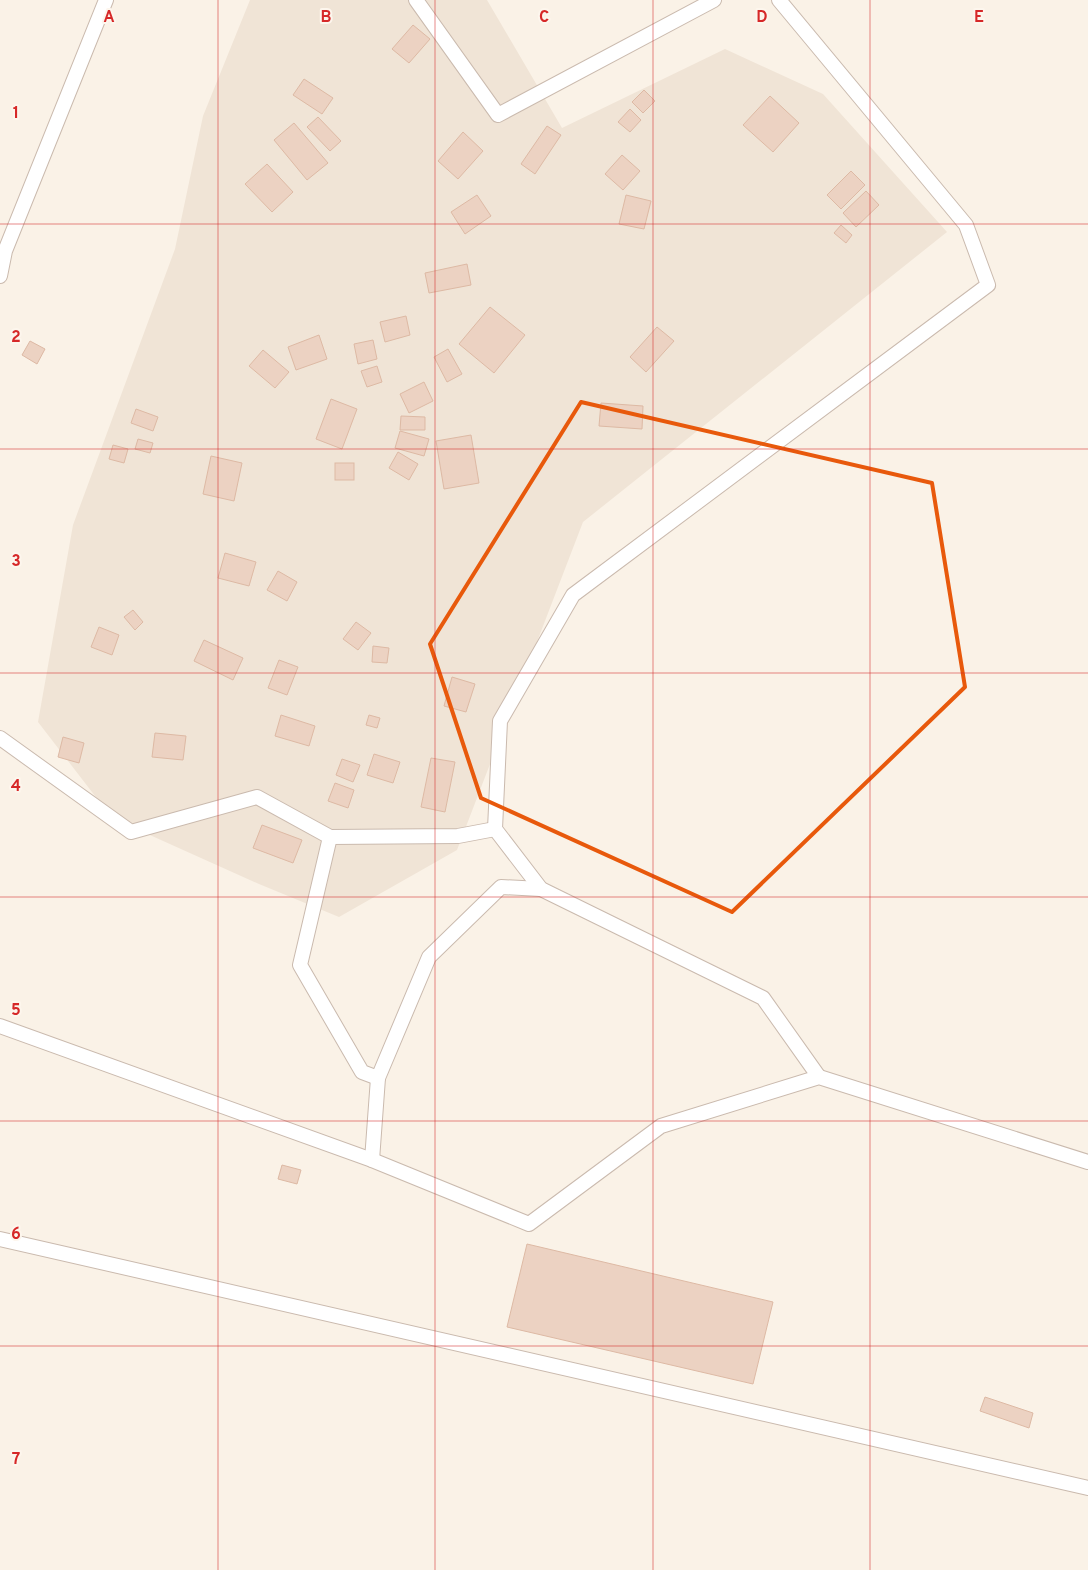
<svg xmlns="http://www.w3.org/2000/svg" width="1088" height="1570" font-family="Overpass,sans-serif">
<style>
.residential{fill:#f0e4d6}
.building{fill:#ecd2c2;stroke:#ddb9a4}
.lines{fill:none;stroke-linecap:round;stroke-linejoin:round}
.service-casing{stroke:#cabaae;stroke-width:16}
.service{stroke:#fff;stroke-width:14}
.marked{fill:none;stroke:#e8590c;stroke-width:4;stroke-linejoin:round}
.grid{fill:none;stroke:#d62828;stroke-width:1;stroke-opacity:0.55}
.grid-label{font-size:16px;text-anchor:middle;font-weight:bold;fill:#d62828;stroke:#fdf6ed;stroke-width:4;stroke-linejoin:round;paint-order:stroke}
</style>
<rect width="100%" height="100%" fill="#faf2e7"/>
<path class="residential" d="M250 0H487L562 128 725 49 823 94 947 232 583 522 457 850 339 917 259 884 112 818 38 722 73 525 175 249 203 116Z"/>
<g class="building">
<path d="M413 25 430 39 409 63 392 49Z"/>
<path d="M304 79 333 98 322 114 293 95Z"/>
<path d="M644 90 655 101 643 113 632 102Z"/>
<path d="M770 96 799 123 773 152 743 125Z"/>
<path d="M630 109 641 120 630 132 618 122Z"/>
<path d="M318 117 341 141 330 151 307 127Z"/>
<path d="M294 123 328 163 307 180 274 140Z"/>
<path d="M547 126 561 135 535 174 521 164Z"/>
<path d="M463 132 483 151 458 179 438 161Z"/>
<path d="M622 155 640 171 623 190 605 174Z"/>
<path d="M267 164 293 192 272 212 245 184Z"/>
<path d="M851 171 865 185 841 209 827 195Z"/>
<path d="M866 191 879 205 856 227 843 213Z"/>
<path d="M477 195 491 216 465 234 451 212Z"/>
<path d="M626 195 651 201 644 229 619 224Z"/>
<path d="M841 225 852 235 846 243 834 233Z"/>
<path d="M467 264 471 285 429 293 425 273Z"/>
<path d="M490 307 525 335 494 373 459 344Z"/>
<path d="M406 316 410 335 385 342 380 322Z"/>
<path d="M657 327 674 341 646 372 630 357Z"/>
<path d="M319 335 327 359 296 370 288 347Z"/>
<path d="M373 340 377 359 358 364 354 344Z"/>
<path d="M30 341 45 349 37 364 22 355Z"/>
<path d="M448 349 462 374 447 382 434 357Z"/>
<path d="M263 350 289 372 275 388 249 366Z"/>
<path d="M377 366 382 382 367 387 361 371Z"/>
<path d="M424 382 433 401 409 413 400 394Z"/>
<path d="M331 399 357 409 342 449 316 439Z"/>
<path d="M601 403 643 406 642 429 599 426Z"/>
<path d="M136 409 158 417 153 431 131 423Z"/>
<path d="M401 416 425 417V430H400Z"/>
<path d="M400 431 429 439 424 456 395 448Z"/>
<path d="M471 435 479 483 444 489 436 441Z"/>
<path d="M138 439 153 443 150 453 135 449Z"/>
<path d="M113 445 128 449 124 463 109 459Z"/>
<path d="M398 452 418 464 409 480 389 468Z"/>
<path d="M211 456 242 463 234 501 203 494Z"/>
<rect x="335" y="463" width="19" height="17"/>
<path d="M225 553 256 562 249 586 218 578Z"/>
<path d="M278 571 297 582 287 601 267 590Z"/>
<path d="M133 610 143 622 135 630 124 617Z"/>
<path d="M356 622 371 633 358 650 343 639Z"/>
<path d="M99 627 119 635 112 655 91 647Z"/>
<path d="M204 640 243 658 233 680 194 661Z"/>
<path d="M373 646 389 648 387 663 372 662Z"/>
<path d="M279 660 298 667 287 695 268 688Z"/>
<path d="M452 677 475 684 466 712 444 706Z"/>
<path d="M281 715 315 726 309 746 275 736Z"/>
<path d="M369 715 380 718 377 728 366 725Z"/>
<path d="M155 733 186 736 183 760 152 757Z"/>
<path d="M63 737 84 743 79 763 58 757Z"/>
<path d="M374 754 400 762 393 783 367 775Z"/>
<path d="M431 758 455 762 445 812 421 807Z"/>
<path d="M342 759 360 765 353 782 336 775Z"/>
<path d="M335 783 354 790 348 808 328 801Z"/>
<path d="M262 825 302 840 293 863 253 848Z"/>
<path d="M282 1165 301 1170 297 1184 278 1179Z"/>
<path d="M527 1244 773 1302 753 1384 507 1327Z"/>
<path d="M985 1397 1033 1413 1029 1428 980 1411Z"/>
</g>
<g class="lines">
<g class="service-casing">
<g id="service">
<path d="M416 0 498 115 714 0"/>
<path d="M779 0 966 225 988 285 573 595 500 721 495 829 541 889 763 998 819 1077"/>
<path d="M0 276 5 251 106 0"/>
<path d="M0 738 131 832 257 797 330 837 458 836 495 829"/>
<path d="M330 837 300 965 362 1072 378 1078"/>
<path d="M0 1026 372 1160 529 1224 661 1126 819 1077 1088 1162"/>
<path d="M372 1160 378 1078 429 957 501 887 541 889"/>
<path d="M0 1239 1088 1488"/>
</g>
</g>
<use href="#service" class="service"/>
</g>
<path class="marked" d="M581 402 932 483 965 687 732 912 481 798 430 644Z"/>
<path class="grid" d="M218 0V1570M435 0V1570M653 0V1570M870 0V1570M0 224H1088M0 449H1088M0 673H1088M0 897H1088M0 1121H1088M0 1346H1088"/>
<g class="grid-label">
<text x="109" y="22">A</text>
<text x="326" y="22">B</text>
<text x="544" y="22">C</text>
<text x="762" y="22">D</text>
<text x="979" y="22">E</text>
<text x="16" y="118">1</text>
<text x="16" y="342">2</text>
<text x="16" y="566">3</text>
<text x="16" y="791">4</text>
<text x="16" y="1015">5</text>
<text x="16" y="1239">6</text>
<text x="16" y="1464">7</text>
</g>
</svg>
